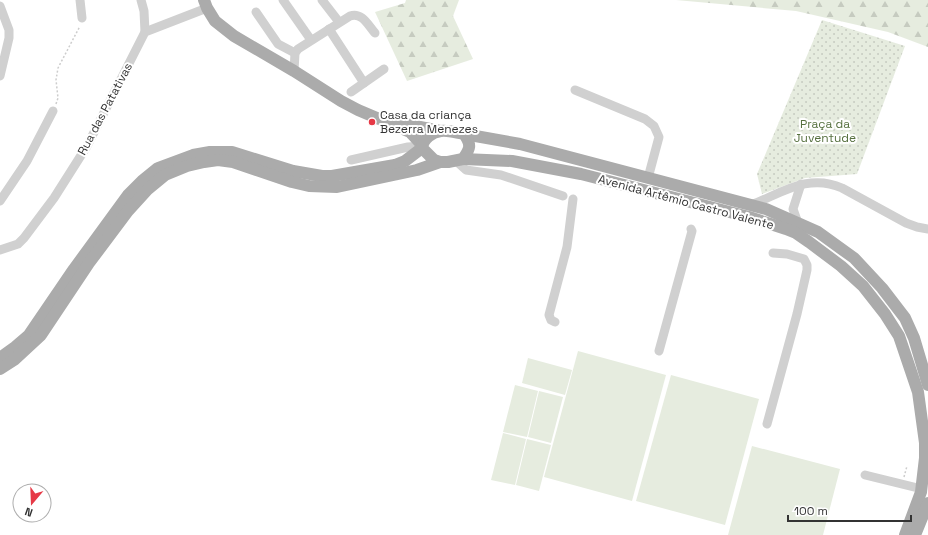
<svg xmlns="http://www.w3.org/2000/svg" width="928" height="535" font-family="'Space Grotesk',sans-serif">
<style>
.green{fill:#e6ecdf}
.forest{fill:url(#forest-firs)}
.park{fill:url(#park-dots)}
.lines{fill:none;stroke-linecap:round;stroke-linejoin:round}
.path{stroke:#cdcdcd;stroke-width:1.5;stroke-dasharray:2 2;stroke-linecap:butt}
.minor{stroke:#d0d0d0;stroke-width:9}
.major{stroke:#ababab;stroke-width:12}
.poi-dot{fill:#e63946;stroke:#fff;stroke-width:1.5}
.labels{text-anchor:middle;stroke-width:4;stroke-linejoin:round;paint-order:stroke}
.street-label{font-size:12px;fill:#333;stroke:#fff}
.poi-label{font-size:12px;fill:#333;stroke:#fff;text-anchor:start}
.park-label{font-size:12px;fill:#56703f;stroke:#fff}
</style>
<defs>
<pattern id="forest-firs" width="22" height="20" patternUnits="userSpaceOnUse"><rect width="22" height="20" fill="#e6ecdf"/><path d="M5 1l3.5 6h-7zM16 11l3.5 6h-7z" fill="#c6cbc0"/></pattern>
<pattern id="park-dots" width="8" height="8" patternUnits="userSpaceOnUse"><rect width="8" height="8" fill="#e6ecdf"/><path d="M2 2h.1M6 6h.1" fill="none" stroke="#c6cbc0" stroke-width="1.8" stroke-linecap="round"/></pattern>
</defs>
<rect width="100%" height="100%" fill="#fff"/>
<g class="green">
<path d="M578 351 666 375 632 501 544 477Z"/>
<path d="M528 358 572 370 565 395 522 383Z"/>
<path d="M671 375 759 399 725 525 636 501Z"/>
<path d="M515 385 538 391 527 437 503 432Z"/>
<path d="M539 391 563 397 551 443 528 437Z"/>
<path d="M503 433 526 439 515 485 491 480Z"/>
<path d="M527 439 551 445 539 491 516 485Z"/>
<path d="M752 446 840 469 823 535H728Z"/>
</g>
<g class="forest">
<path d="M406 0H459L453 16 473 59 407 81 375 12 405 3Z"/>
<path d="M676 0H928V47L888 32 796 11Z"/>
</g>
<path class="park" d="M822 20 905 46 857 174 805 178 762 194 757 174Z"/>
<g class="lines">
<g class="path">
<path d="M56 104 58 98 56 80 58 68 80 26"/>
<path d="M904 477 907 466"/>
</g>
<g class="minor">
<path d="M80 0 82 18"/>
<path d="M141 0 144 11 145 32"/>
<path d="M283 0 311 40"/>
<path d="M322 0 339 22"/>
<path d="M0 6 9 30V38L0 76"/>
<path d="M256 12 278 44 295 53"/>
<path d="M329 29 364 83"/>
<path d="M294 71 295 53 298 49 350 16C362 12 368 25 375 33"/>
<path d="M575 90 645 119 654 126 659 137 648 178"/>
<path d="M351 92 384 69"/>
<path d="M351 160 408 147 422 146"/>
<path d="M456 161 466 170 501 175 563 196"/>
<path d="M0 201 27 161 53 111"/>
<path d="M751 205C782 193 808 173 842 188L906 223 917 227 928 229"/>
<path d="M798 223 793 209 801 184"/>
<path d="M0 250 18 244 24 238 54 198 87 146 145 32 207 8"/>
<path d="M555 322 551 320 549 315 567 247 573 199"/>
<path d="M659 351 692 231 691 229"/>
<path d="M767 424 797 314 807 270V265L804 259 787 254 773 253"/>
<path d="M865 475 922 489"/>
</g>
<g class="major">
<path d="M204 0 207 8 215 21 234 36 294 71 341 101 358 110 410 132 422 145"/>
<path d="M400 123 440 131"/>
<path d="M464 134 520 144 766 209 818 232 854 258 882 288 905 318 914 338 928 385"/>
<path d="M463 159 512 161 581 174 749 217 786 229 796 233 809 242 841 266 863 286 885 314 899 336 918 392 925 443V458L921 492 905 535"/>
<path d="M0 358 15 347 29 335 74 269 128 195 142 181 158 168 193 155 210 152H232L293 171 322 176H332L395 165 405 161 422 148"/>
<path d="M0 369 14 360 41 335 89 263 128 211 148 189 165 175 187 166 204 162 218 160 233 162 292 182 309 186 337 187 417 170 440 162H448L463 159C470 149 472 145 464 134 457 133 448 130 441 131 432 132 423 139 422 148L434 160 440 162"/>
<path d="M915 535 928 503"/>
</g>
</g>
<circle class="poi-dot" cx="372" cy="122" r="4"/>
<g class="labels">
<g class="street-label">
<text transform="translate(105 109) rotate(-62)" y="4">Rua das Patativas</text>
<text transform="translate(686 202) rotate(15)" y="4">Avenida Artêmio Castro Valente</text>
</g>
<g class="poi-label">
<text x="380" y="119">Casa da criança<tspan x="380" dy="14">Bezerra Menezes</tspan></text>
</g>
<g class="park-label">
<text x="825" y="128">Praça da<tspan x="825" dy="14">Juventude</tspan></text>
</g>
</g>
<g transform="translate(32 503) rotate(199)"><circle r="19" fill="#ffffff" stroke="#adadad"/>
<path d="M0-3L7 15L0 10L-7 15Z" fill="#e63946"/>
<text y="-6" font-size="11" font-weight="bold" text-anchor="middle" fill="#333333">N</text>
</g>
<path d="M788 515v6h123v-6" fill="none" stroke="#333333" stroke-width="2"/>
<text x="794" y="515" font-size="12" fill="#333333" stroke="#ffffff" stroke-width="3" paint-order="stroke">100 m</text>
</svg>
